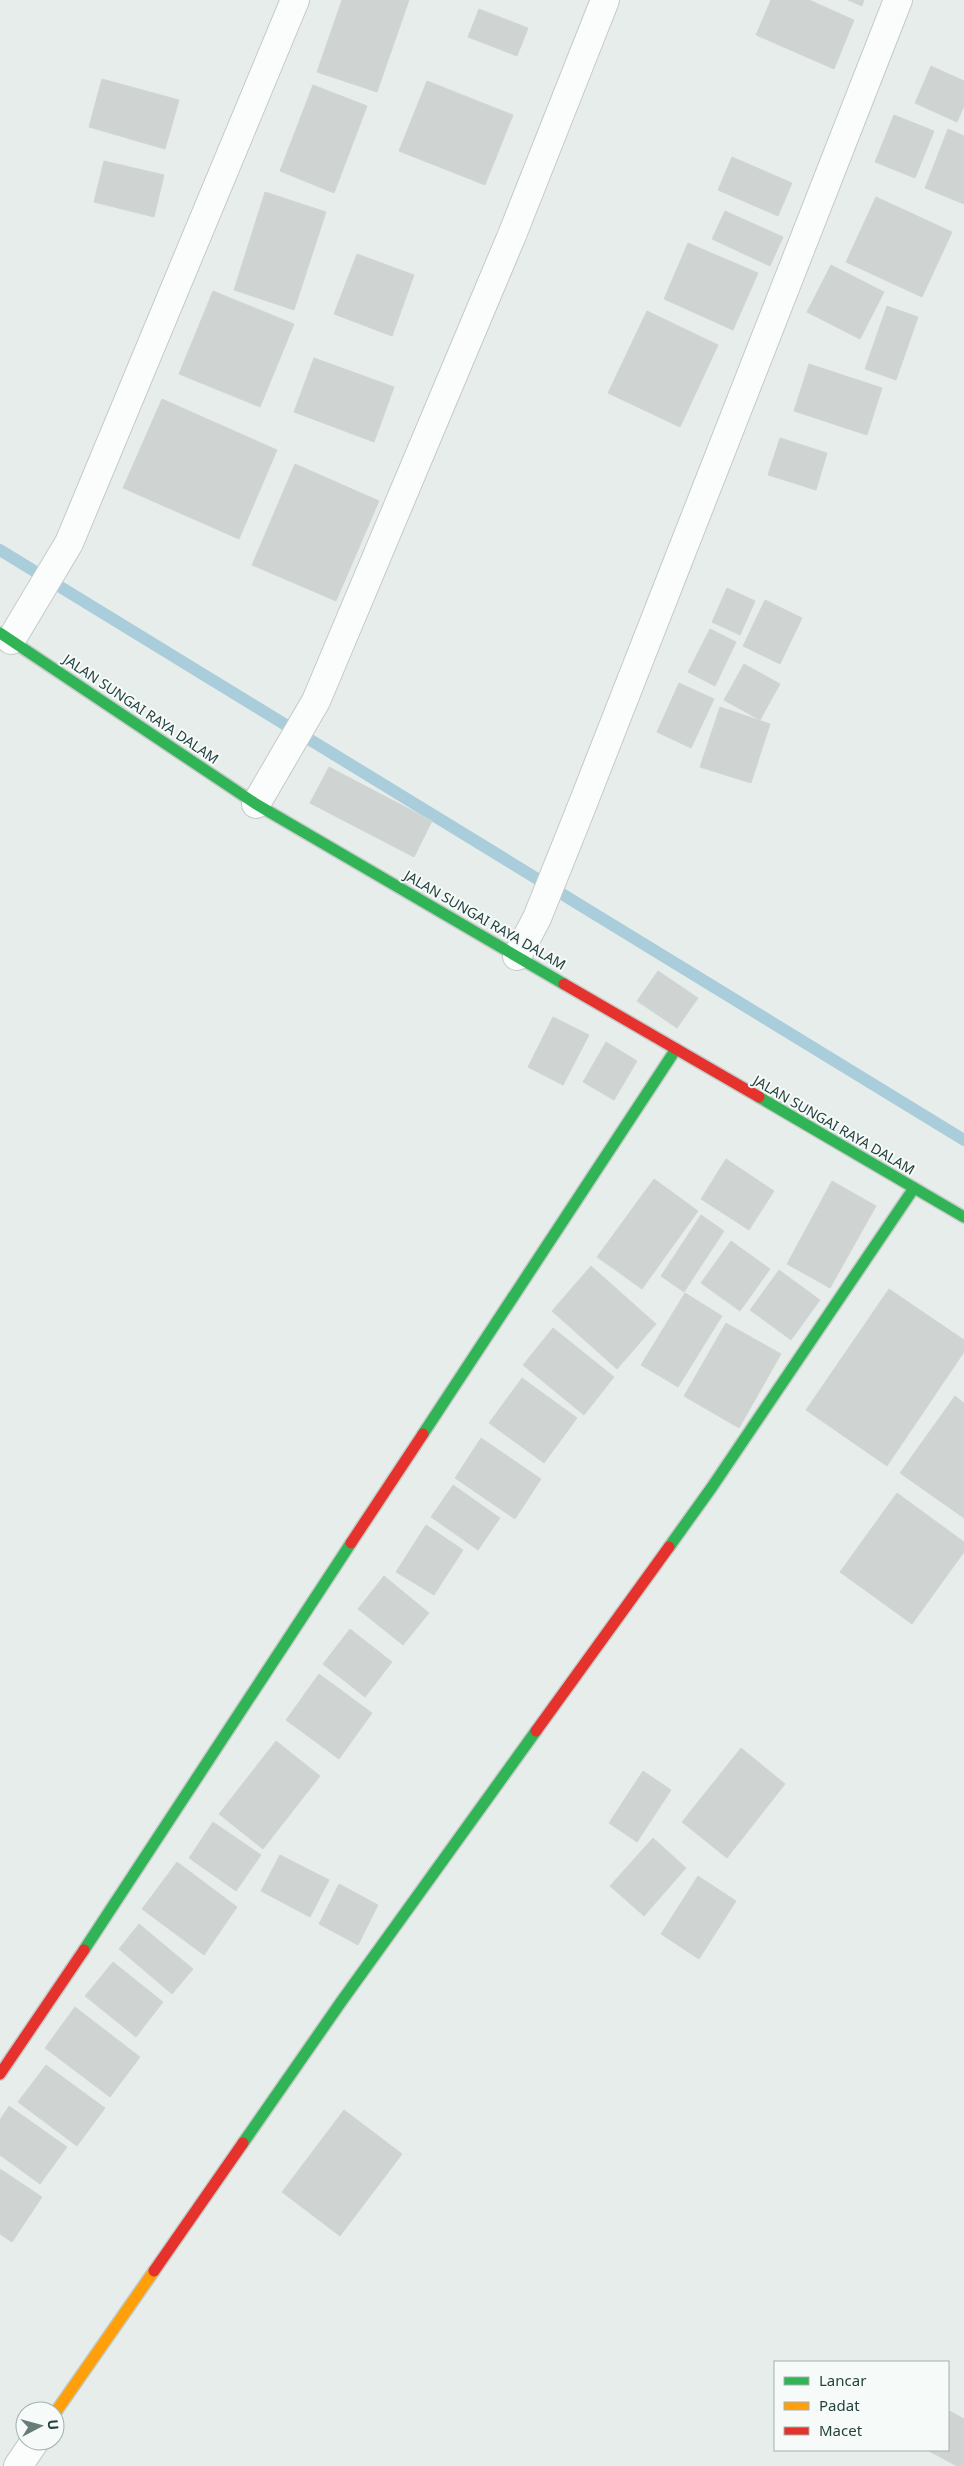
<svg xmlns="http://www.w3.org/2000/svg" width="964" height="2466" font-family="'Noto Sans',sans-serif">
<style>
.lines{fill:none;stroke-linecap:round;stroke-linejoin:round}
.stream{stroke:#a9cddb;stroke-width:12}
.building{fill:#cfd4d2;stroke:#d0d6d4}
.street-casing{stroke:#c4cac8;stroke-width:30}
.fast-casing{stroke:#c3cbc8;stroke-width:14}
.slow-casing{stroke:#c3cbc8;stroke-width:14}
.jam-casing{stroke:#c3cbc8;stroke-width:14}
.street{stroke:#fbfcfc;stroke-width:28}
.fast{stroke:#30b455;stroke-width:11}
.slow{stroke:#ff9f0a;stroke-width:11}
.jam{stroke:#e5322d;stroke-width:11}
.labels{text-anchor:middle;stroke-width:4;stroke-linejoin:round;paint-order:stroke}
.street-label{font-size:14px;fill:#24413d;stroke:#f6fbf9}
</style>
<rect width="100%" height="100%" fill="#e7edeb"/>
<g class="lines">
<path class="stream" d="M0 550 964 1140"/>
</g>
<g class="building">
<path d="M342 0H409L377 92 317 72Z"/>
<path d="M771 0H809L854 20 834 69 756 35Z"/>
<path d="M848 0H864L862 6Z"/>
<path d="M479 9 528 28 517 56 468 37Z"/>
<path d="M931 66 964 81V106L957 122 915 103Z"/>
<path d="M102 79 179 100 165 149 89 127Z"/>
<path d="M427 81 513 115 485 185 399 151Z"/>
<path d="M313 85 367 106 334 193 280 171Z"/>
<path d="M894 115 934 131 915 178 875 162Z"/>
<path d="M948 129 964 136V204L925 188Z"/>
<path d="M732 157 792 183 778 216 718 190Z"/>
<path d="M104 161 164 175 154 217 94 202Z"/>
<path d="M265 192 326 212 294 310 234 290Z"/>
<path d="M876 197 952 232 922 297 846 262Z"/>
<path d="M725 211 783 237 770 266 712 239Z"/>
<path d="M688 243 758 273 733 330 664 299Z"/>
<path d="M357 254 414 275 392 336 334 314Z"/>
<path d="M831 265 884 292 860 339 807 312Z"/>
<path d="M213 291 294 324 260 407 179 374Z"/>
<path d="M887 306 918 317 896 380 865 369Z"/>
<path d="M647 311 718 345 680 427 608 393Z"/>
<path d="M314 358 394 387 374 442 294 412Z"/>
<path d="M809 364 882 388 867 435 794 411Z"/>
<path d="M162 399 277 450 239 539 123 488Z"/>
<path d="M780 438 827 453 816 490 768 475Z"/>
<path d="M295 464 379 501 336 601 252 565Z"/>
<path d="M727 588 755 601 740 635 712 622Z"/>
<path d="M765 600 802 618 780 664 743 646Z"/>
<path d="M710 629 736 642 715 686 688 672Z"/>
<path d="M744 664 780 684 760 720 724 700Z"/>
<path d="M679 683 714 699 691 748 657 732Z"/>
<path d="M720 707 770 724 751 783 700 767Z"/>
<path d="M329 767 432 821 414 857 310 803Z"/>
<path d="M658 971 698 998 677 1028 637 1001Z"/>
<path d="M553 1017 589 1035 563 1085 528 1067Z"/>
<path d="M606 1042 637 1061 614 1100 583 1082Z"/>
<path d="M726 1159 774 1191 749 1230 701 1199Z"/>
<path d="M654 1179 698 1211 642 1289 597 1257Z"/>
<path d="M832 1181 876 1206 830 1288 787 1264Z"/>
<path d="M701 1215 724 1231 684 1292 661 1276Z"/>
<path d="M731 1241 770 1269 740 1311 701 1283Z"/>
<path d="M591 1266 656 1324 617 1369 552 1311Z"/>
<path d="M779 1270 820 1300 791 1340 750 1310Z"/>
<path d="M889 1289 964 1340V1352L887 1466 806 1410Z"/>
<path d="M685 1293 722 1316 678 1387 641 1365Z"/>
<path d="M726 1323 781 1354 739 1428 684 1396Z"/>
<path d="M553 1328 614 1377 584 1415 523 1365Z"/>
<path d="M522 1378 577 1418 544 1463 489 1423Z"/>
<path d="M955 1396 964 1403V1518L900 1473Z"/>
<path d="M481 1438 541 1479 515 1519 455 1478Z"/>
<path d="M453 1485 500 1518 478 1550 431 1517Z"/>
<path d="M897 1493 964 1542V1552L912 1624 840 1572Z"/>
<path d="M426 1525 463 1550 434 1595 396 1572Z"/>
<path d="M384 1576 429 1613 403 1645 358 1609Z"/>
<path d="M350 1629 392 1662 365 1697 323 1664Z"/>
<path d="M319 1674 372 1713 339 1759 286 1720Z"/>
<path d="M276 1741 320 1776 263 1849 219 1814Z"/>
<path d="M741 1748 785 1784 727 1858 682 1822Z"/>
<path d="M643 1771 671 1790 637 1842 609 1823Z"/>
<path d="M213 1822 261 1855 236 1891 189 1858Z"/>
<path d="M653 1838 686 1868 644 1916 610 1886Z"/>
<path d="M280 1855 329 1880 310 1917 261 1891Z"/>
<path d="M177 1862 237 1907 204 1955 142 1909Z"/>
<path d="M698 1876 736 1901 699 1959 661 1934Z"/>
<path d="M339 1884 378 1905 358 1945 319 1924Z"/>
<path d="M139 1924 193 1969 172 1994 119 1949Z"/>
<path d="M113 1962 163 2002 136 2037 85 1996Z"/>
<path d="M75 2007 140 2057 110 2097 45 2048Z"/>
<path d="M46 2065 105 2108 77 2146 18 2102Z"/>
<path d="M9 2106 67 2147 40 2184 0 2155V2120Z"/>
<path d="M344 2110 402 2154 340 2236 282 2192Z"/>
<path d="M0 2169 42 2197 12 2242 0 2234Z"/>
<path d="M948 2410 964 2419V2466H957L927 2450H948Z"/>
</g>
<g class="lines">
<g class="street-casing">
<g id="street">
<path d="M11 640 69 543 295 0"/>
<path d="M256 804 316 701 512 235 605 0"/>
<path d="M517 956 537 918 578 816 898 0"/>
<path d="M18 2466 35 2441"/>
</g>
</g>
<g class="fast-casing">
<g id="fast">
<path d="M0 633 256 804 564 984"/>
<path d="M759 1097 964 1217"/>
<path d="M423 1434 676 1049"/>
<path d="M669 1547 712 1487 914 1188"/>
<path d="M84 1950 351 1543"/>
<path d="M243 2143 341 2002 536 1731"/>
</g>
</g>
<g class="slow-casing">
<path id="slow" d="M55 2413 154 2271"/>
</g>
<g class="jam-casing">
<g id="jam">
<path d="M564 984 759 1097"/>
<path d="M351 1543 423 1434"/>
<path d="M536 1731 669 1547"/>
<path d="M0 2074 84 1950"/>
<path d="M154 2271 243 2143"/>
</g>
</g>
<use href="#street" class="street"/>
<use href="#fast" class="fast"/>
<use href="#slow" class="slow"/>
<use href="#jam" class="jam"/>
</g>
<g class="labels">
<g class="street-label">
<text transform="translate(141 709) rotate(34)" y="5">JALAN SUNGAI RAYA DALAM</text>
<text transform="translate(485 920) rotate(30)" y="5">JALAN SUNGAI RAYA DALAM</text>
<text transform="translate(834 1125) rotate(30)" y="5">JALAN SUNGAI RAYA DALAM</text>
</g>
</g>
<rect x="774" y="2361" width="175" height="90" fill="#f6fbf9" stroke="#a2b1ae"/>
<rect x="784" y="2377" width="25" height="8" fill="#30b455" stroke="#a2b1ae"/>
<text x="819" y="2386" font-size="15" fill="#24413d">Lancar</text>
<rect x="784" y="2402" width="25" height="8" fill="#ff9f0a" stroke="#a2b1ae"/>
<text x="819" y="2411" font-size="15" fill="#24413d">Padat</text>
<rect x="784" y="2427" width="25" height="8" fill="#e5322d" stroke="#a2b1ae"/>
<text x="819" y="2436" font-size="15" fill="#24413d">Macet</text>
<g transform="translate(40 2426) rotate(84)"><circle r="24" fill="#f6fbf9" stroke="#a2b1ae"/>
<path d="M0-4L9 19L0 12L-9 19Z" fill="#687d7a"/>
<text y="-8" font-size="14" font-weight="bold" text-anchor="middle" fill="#24413d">U</text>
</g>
</svg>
